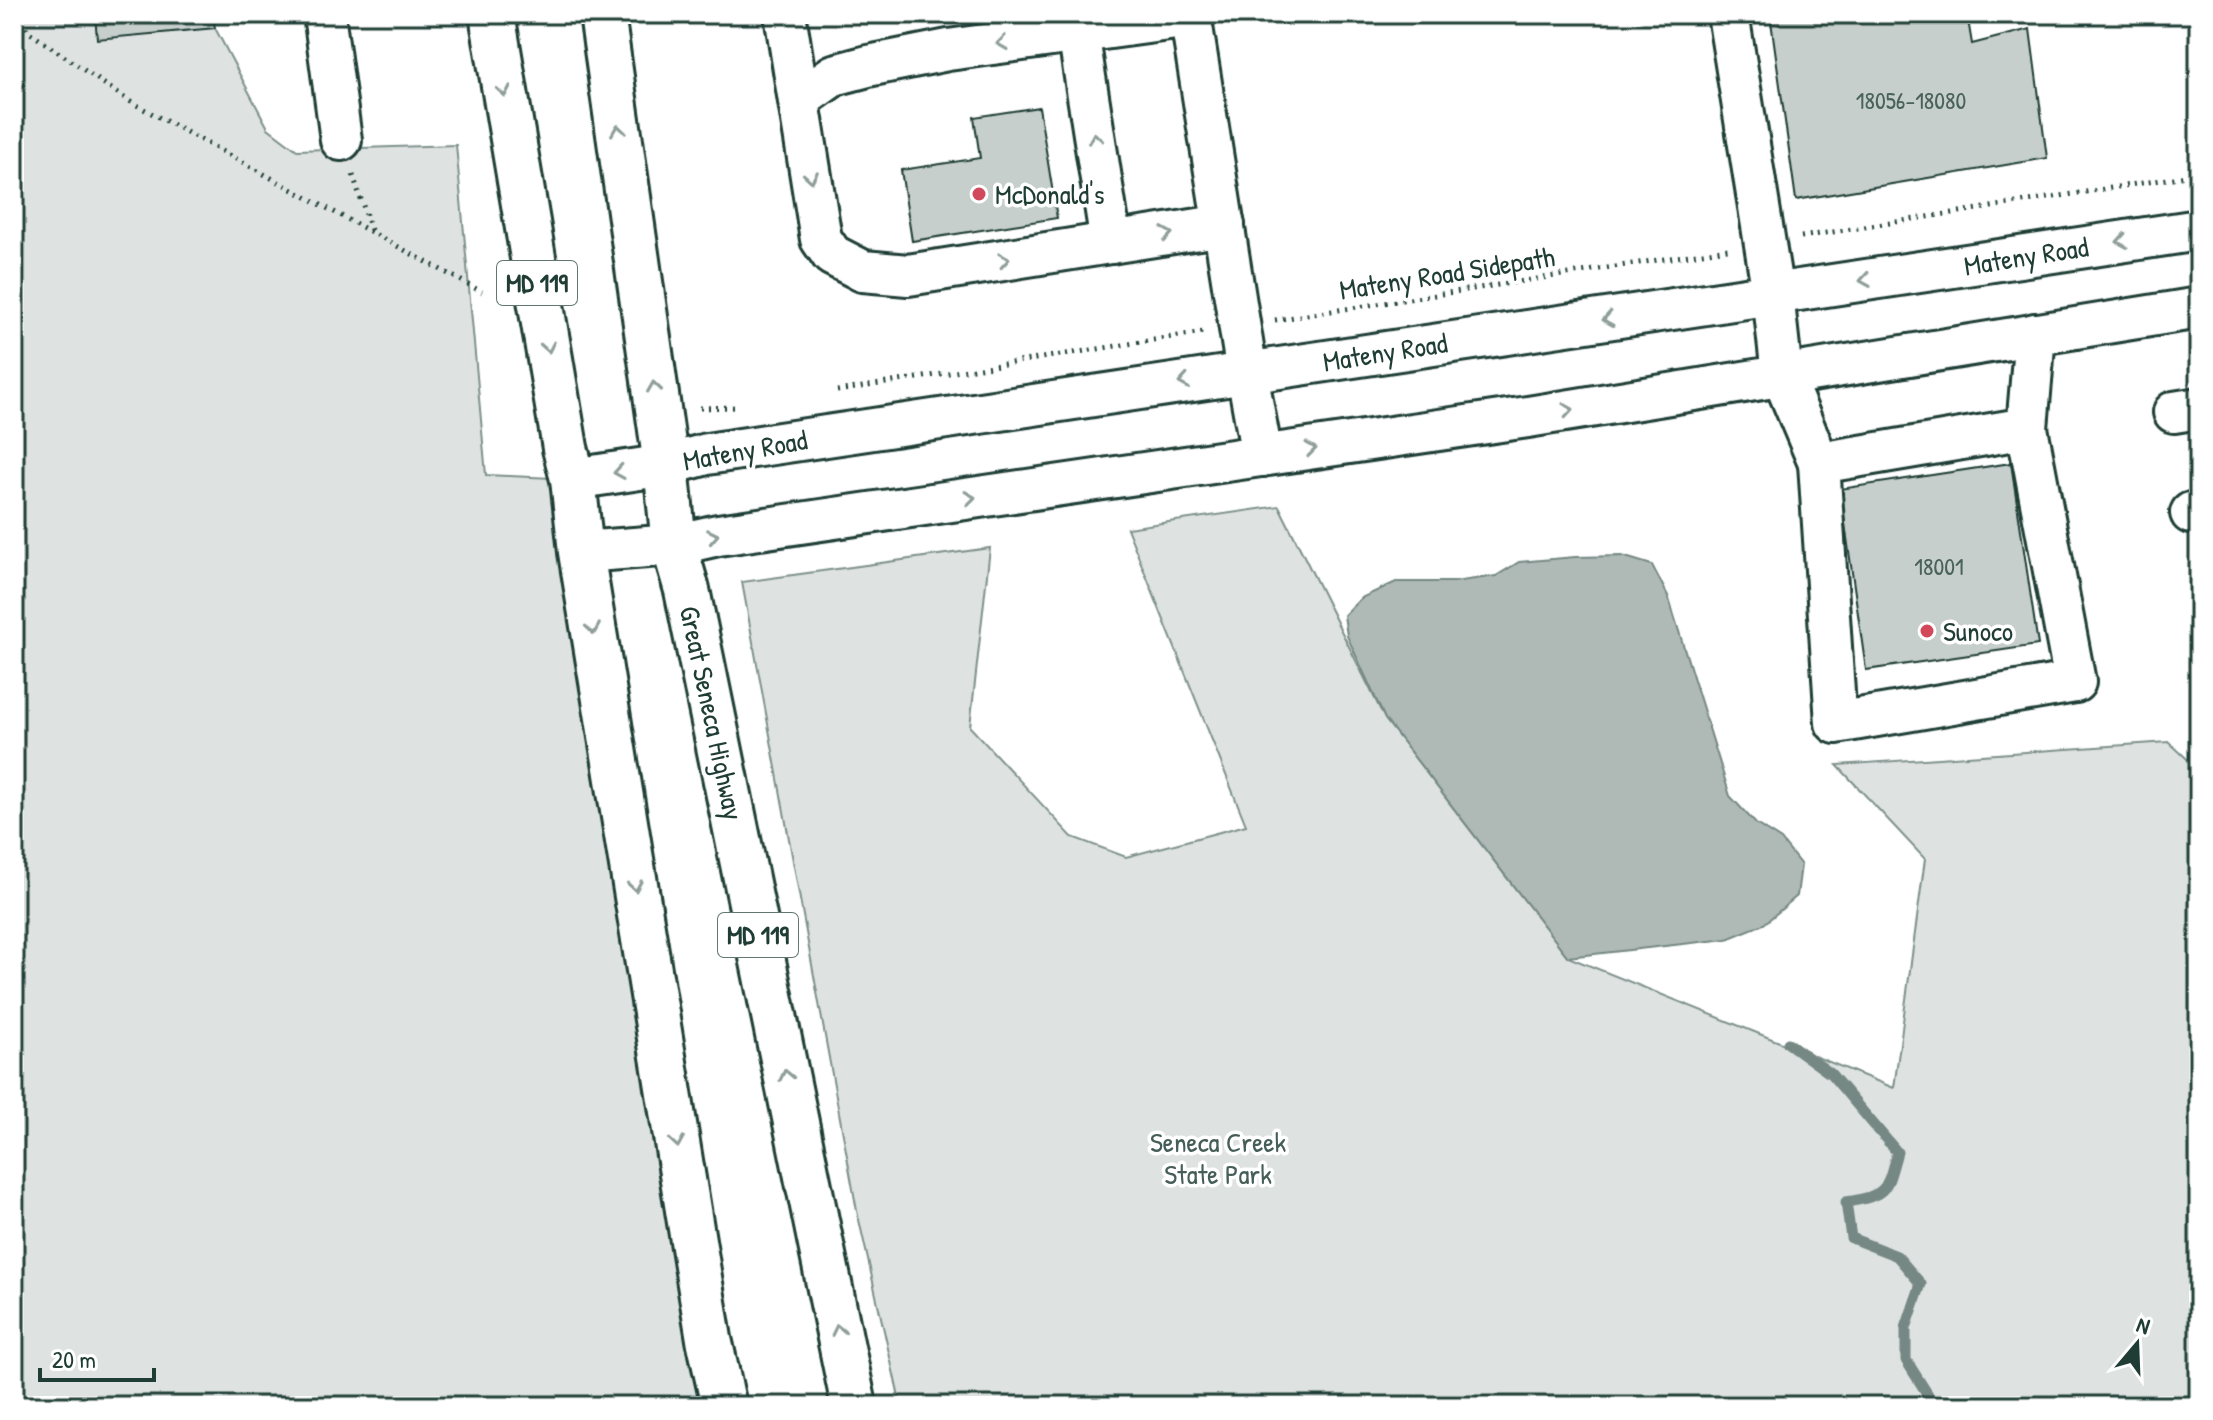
<svg xmlns="http://www.w3.org/2000/svg" width="2213" height="1420" font-family="'Patrick Hand',sans-serif">
<style>
.green{fill:#dee3e2;stroke:#7e908b;stroke-width:2}
.water{fill:#afbab7;stroke:#758883;stroke-width:2}
.lines{fill:none;stroke-linecap:round;stroke-linejoin:round}
.stream{stroke:#758883;stroke-width:11}
.building{fill:#c7cfcc;stroke:#1f3d34;stroke-width:2}
.minor-casing{stroke:#1f3d34;stroke-width:46}
.major-casing{stroke:#1f3d34;stroke-width:50}
.path{stroke:#1f3d34;stroke-width:5;stroke-dasharray:2 6;stroke-linecap:butt}
.minor{stroke:#fff;stroke-width:40}
.major{stroke:#fff;stroke-width:44}
.oneway{stroke:#8f9e9a}
.poi-dot{fill:#d1495b;stroke:#fff;stroke-width:3}
.labels{text-anchor:middle;stroke-width:7;stroke-linejoin:round;paint-order:stroke}
.number-label{font-size:24px;fill:#49625a}
.shield{fill:#fff;stroke:#627771;stroke-width:2}
.shield-label{font-size:26px;font-weight:bold;fill:#1f3d34}
.poi-label{font-size:28px;fill:#1f3d34;stroke:#fff;text-anchor:start}
.street-label{font-size:28px;fill:#1f3d34;stroke:#fff}
.park-label{font-size:28px;fill:#455e57;stroke:#fff}
</style>
<rect width="100%" height="100%" fill="#fff"/>
<filter id="ink" filterUnits="userSpaceOnUse"><feTurbulence type="fractalNoise" baseFrequency=".0125" numOctaves="2"/><feDisplacementMap in="SourceGraphic" scale="16" xChannelSelector="R" yChannelSelector="G"/><feConvolveMatrix kernelMatrix="1 2 1 2 8 2 1 2 1" color-interpolation-filters="sRGB"/></filter>
<g filter="url(#ink)">
<g class="green">
<path d="M14 14H95L215 28 268 128 297 150 456 145 486 475 573 479 742 1406H14Z"/>
<path d="M1279 506 1385 719 1568 957 1894 1088 1925 859 1837 765 2169 742 2199 770V1406H901L857 1211 742 582 990 548 970 727 1072 837 1126 857 1246 825 1127 528Z"/>
</g>
<path class="water" d="M1622 556 1652 565 1668 596 1730 796 1756 824 1781 840 1801 865 1797 896 1764 924 1727 939 1568 957 1385 719 1347 636 1344 615 1361 598 1396 582H1454L1496 576 1519 562 1575 557Z"/>
<g class="lines">
<path class="stream" d="M1788 1043 1831 1074 1897 1152C1886 1191 1888 1195 1846 1202L1851 1238 1897 1256 1921 1284 1906 1328V1360L1935 1406"/>
</g>
<g class="building">
<path d="M95 14H213L215 28 97 39Z"/>
<path d="M1770 14H1967L1972 44 2030 29 2047 158 1796 200Z"/>
<path d="M1039 107 1057 218 912 241 901 170 980 158 974 117Z"/>
<path d="M2011 463 2038 645 1866 670 1840 489Z"/>
</g>
<g class="lines">
<g class="minor-casing">
<g id="minor">
<path d="M324 14 341 140"/>
<path d="M785 14 821 239 832 255 863 271 908 275 1224 225"/>
<path d="M1190 14 1247 373 1262 456"/>
<path d="M1728 14 1773 294 1782 375 1819 463 2027 428 2035 334"/>
<path d="M1078 32 1111 243"/>
<path d="M800 99 834 75 868 66 948 50 1191 17"/>
<path d="M2174 412 2199 408"/>
<path d="M1819 463 1836 723 2075 682 2027 428"/>
<path d="M573 479 666 465 707 454 2199 230"/>
<path d="M2191 513 2199 511"/>
<path d="M581 552 674 545 718 535 1528 417 2199 308"/>
</g>
</g>
<g class="major-casing">
<g id="major">
<path d="M492 14 565 448 573 479 581 552 709 1339 724 1406"/>
<path d="M602 14 666 465 674 545 687 590 854 1406"/>
</g>
</g>
<g class="path">
<path d="M17 14 29 32 129 101 482 292"/>
<path d="M353 175 372 233"/>
<path d="M1801 237 2199 174"/>
<path d="M1275 320 1728 249"/>
<path d="M837 391 1203 332"/>
<path d="M700 408 737 407"/>
</g>
<use href="#minor" class="minor"/>
<use href="#major" class="major"/>
</g>
<defs><path id="oneway-chevron" d="M-2-3.5L2.5 0L-2 3.5" fill="none" stroke-width="1.6" stroke-linecap="round" stroke-linejoin="round" transform="scale(2)"/></defs>
<g class="oneway">
<use href="#oneway-chevron" transform="translate(1002 43) rotate(172)"/>
<use href="#oneway-chevron" transform="translate(504 91) rotate(80)"/>
<use href="#oneway-chevron" transform="translate(618 130) rotate(-98)"/>
<use href="#oneway-chevron" transform="translate(1095 138) rotate(-99)"/>
<use href="#oneway-chevron" transform="translate(811 177) rotate(81)"/>
<use href="#oneway-chevron" transform="translate(1167 234) rotate(-9)"/>
<use href="#oneway-chevron" transform="translate(2122 241) rotate(171)"/>
<use href="#oneway-chevron" transform="translate(1004 260) rotate(-9)"/>
<use href="#oneway-chevron" transform="translate(1865 280) rotate(171)"/>
<use href="#oneway-chevron" transform="translate(1608 319) rotate(171)"/>
<use href="#oneway-chevron" transform="translate(548 347) rotate(80)"/>
<use href="#oneway-chevron" transform="translate(1184 382) rotate(171)"/>
<use href="#oneway-chevron" transform="translate(654 387) rotate(-98)"/>
<use href="#oneway-chevron" transform="translate(1568 410) rotate(-9)"/>
<use href="#oneway-chevron" transform="translate(1311 449) rotate(-8)"/>
<use href="#oneway-chevron" transform="translate(619 472) rotate(171)"/>
<use href="#oneway-chevron" transform="translate(970 498) rotate(-8)"/>
<use href="#oneway-chevron" transform="translate(713 536) rotate(-11)"/>
<use href="#oneway-chevron" transform="translate(593 629) rotate(81)"/>
<use href="#oneway-chevron" transform="translate(635 886) rotate(81)"/>
<use href="#oneway-chevron" transform="translate(786 1075) rotate(-102)"/>
<use href="#oneway-chevron" transform="translate(677 1142) rotate(81)"/>
<use href="#oneway-chevron" transform="translate(838 1330) rotate(-102)"/>
</g>
</g>
<g class="poi-dot">
<circle cx="979" cy="194" r="8"/>
<circle cx="1927" cy="631" r="8"/>
</g>
<g class="labels">
<g class="number-label">
<text x="1911" y="109">18056-18080</text>
<text x="1939" y="575">18001</text>
</g>
<g class="shield">
<rect x="497" y="261" width="80" height="44" rx="6"/>
<rect x="718" y="913" width="80" height="44" rx="6"/>
</g>
<g class="shield-label">
<text x="537" y="292">MD 119</text>
<text x="758" y="944">MD 119</text>
</g>
<g class="poi-label">
<text x="995" y="204">McDonald's</text>
<text x="1943" y="641">Sunoco</text>
</g>
<g class="street-label">
<text transform="translate(2026 256) rotate(-9)" y="10">Mateny Road</text>
<text transform="translate(1447 273) rotate(-9)" y="10">Mateny Road Sidepath</text>
<text transform="translate(1385 352) rotate(-9)" y="10">Mateny Road</text>
<text transform="translate(745 450) rotate(-10)" y="10">Mateny Road</text>
<text transform="translate(712 713) rotate(78)" y="10">Great Seneca Highway</text>
</g>
<g class="park-label">
<text x="1218" y="1152">Seneca Creek<tspan x="1218" dy="32">State Park</tspan></text>
</g>
</g>
<rect width="2213" height="1420" fill="none" stroke="#fff" stroke-width="48"/>
<rect x="24" y="24" width="2165" height="1372" fill="none" stroke="#1f3d34" stroke-width="3" filter="url(#ink)"/>
<g transform="translate(2137 1344) rotate(19)" stroke="#ffffff" stroke-width="6" paint-order="stroke">
<path d="M0-6L14 30L0 20L-14 30Z" fill="#1f3d34"/>
<text y="-12" font-size="22" font-weight="bold" text-anchor="middle" fill="#1f3d34">N</text>
</g>
<path d="M40 1368v12h114v-12" fill="none" stroke="#1f3d34" stroke-width="4"/>
<text x="52" y="1368" font-size="24" fill="#1f3d34" stroke="#ffffff" stroke-width="6" paint-order="stroke">20 m</text>
</svg>
